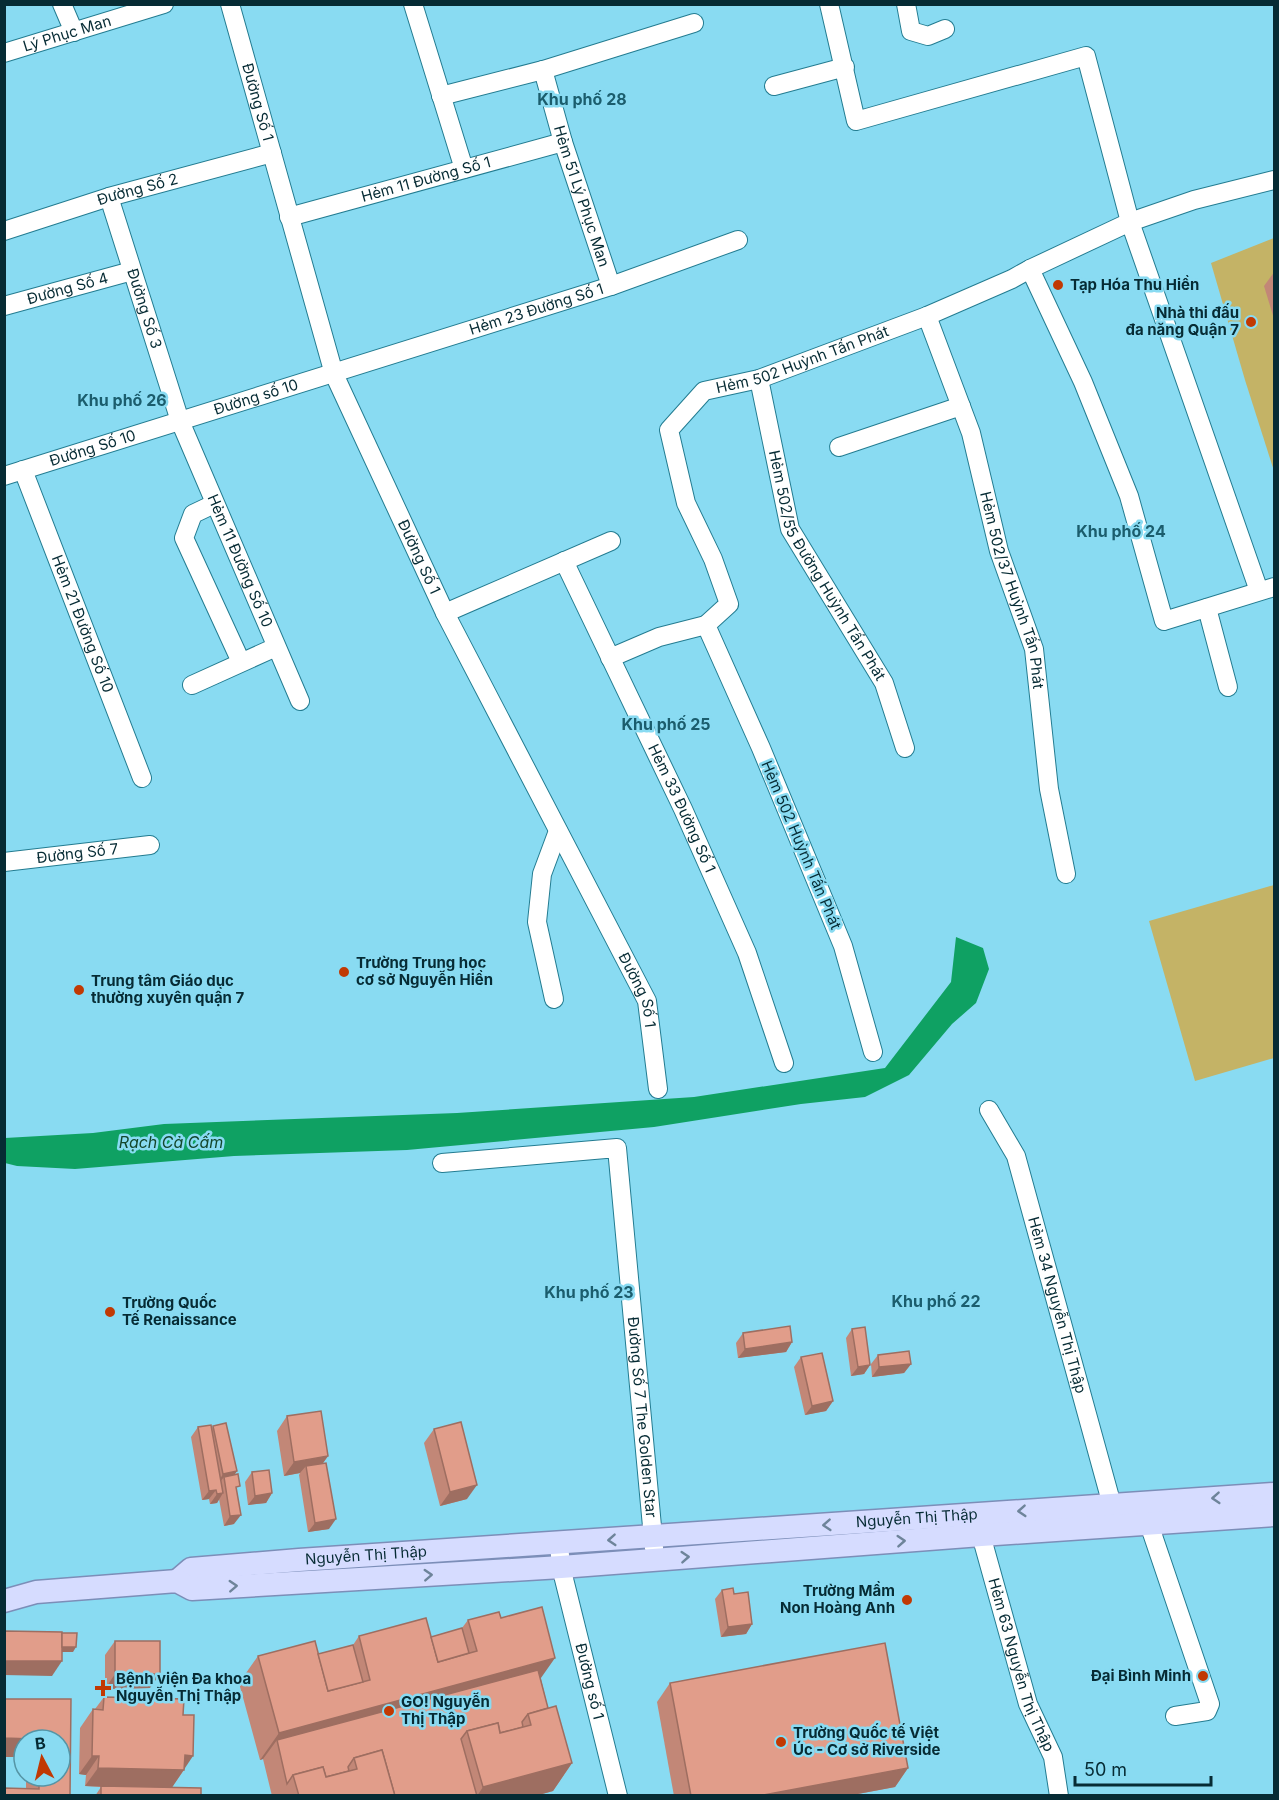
<svg xmlns="http://www.w3.org/2000/svg" width="1279" height="1800" font-family="Inter,sans-serif">
<style>
.green{fill:#c4b366}
.water{fill:#0fa163}
.lines{fill:none;stroke-linecap:round;stroke-linejoin:round}
.minor-casing{stroke:#237c91;stroke-width:20}
.major-casing{stroke:#7c8eb8;stroke-width:25}
.minor{stroke:#fff;stroke-width:18}
.major{stroke:#d6dcff;stroke-width:22}
.wall{fill:#c28777}
.shaded-wall{fill:#9e6e61}
.building{fill:#e19d8a;stroke:#9e6e61;stroke-width:1.5}
.oneway{stroke:#6e849a}
.poi-dot{fill:#c13903;stroke:#89dbf2;stroke-width:2}
.labels{text-anchor:middle;stroke-width:5;stroke-linejoin:round;paint-order:stroke}
.street-label{font-size:15px;fill:#062b34;stroke:#89dbf2}
.poi-label{font-size:15px;font-weight:bold;fill:#062b34;stroke:#89dbf2;text-anchor:start}
.neighbourhood-label{font-size:16px;font-weight:bold;fill:#1b5d6d;stroke:#89dbf2}
.water-label{font-size:16px;font-style:italic;fill:#14462c;stroke:#89dbf2}
</style>
<rect width="100%" height="100%" fill="#89dbf2"/>
<g class="green">
<path d="M1274 238V471L1245 380 1211 263Z"/>
<path d="M1274 885V1058L1195 1081 1149 921Z"/>
</g>
<path class="water" d="M956 937 983 948 989 969 976 1003 952 1024 909 1075 865 1097 801 1104 654 1127 407 1150 234 1156 75 1169 17 1166 5 1163V1138L93 1133 164 1124 457 1113 694 1097 885 1068 951 982Z"/>
<g class="lines">
<g class="minor-casing">
<g id="minor">
<path d="M62 4 74 32"/>
<path id="s1" d="M230 4 334 374 445 613 647 1001 658 1089"/>
<path d="M413 4 464 169"/>
<path d="M829 4 856 121 1086 56 1130 222 1259 591"/>
<path d="M906 4 911 31 928 36 945 29"/>
<path id="s2" d="M4 53 164 4"/>
<path id="s3" d="M543 70 563 142 611 286"/>
<path d="M774 86 845 67"/>
<path d="M441 96 543 70 694 23"/>
<path id="s4" d="M109 197 180 421 300 701"/>
<path id="s5" d="M289 217 563 142"/>
<path id="s6" d="M4 231 109 197 272 153"/>
<path d="M1030 269 1083 382 1129 496 1164 621 1274 587"/>
<path id="s7" d="M4 306 132 271"/>
<path id="s8" d="M927 316 971 433 999 551 1034 649 1049 789 1066 874"/>
<path id="s9" d="M759 379 790 529 884 683 905 748"/>
<path d="M839 447 961 406"/>
<path id="s10" d="M23 470 142 778"/>
<path id="s11" d="M4 476 611 286 738 240"/>
<path d="M214 504 193 514 184 538 241 662"/>
<path id="s12" d="M564 561 683 809 747 953 784 1063"/>
<path d="M1207 608 1228 687"/>
<path d="M445 613 611 541"/>
<path d="M610 658 659 637 706 625"/>
<path d="M192 685 276 647"/>
<path id="s13" d="M4 862 150 845"/>
<path d="M554 999 537 922 542 874 558 831"/>
<path id="s14" d="M873 1052 843 946 761 748 706 625 729 604 713 559 686 503 669 430 704 391 759 379 927 316 1012 279 1030 269 1130 222 1194 200 1274 180"/>
<path id="s15" d="M989 1110 1016 1156 1112 1505"/>
<path id="s16" d="M442 1163 617 1148 654 1548"/>
<path d="M1149 1524 1210 1704 1207 1711 1175 1716"/>
<path id="s17" d="M981 1535 1028 1704 1053 1757 1059 1796"/>
<path id="s18" d="M559 1544 561 1567 618 1796"/>
</g>
</g>
<g class="major-casing">
<g id="major">
<path id="s19" d="M177 1581 191 1569 299 1560 1274 1494"/>
<path d="M4 1601 36 1592 177 1581 192 1589 561 1567 981 1535 1274 1515"/>
</g>
</g>
<use href="#minor" class="minor"/>
<use href="#major" class="major"/>
</g>
<g class="wall">
<path d="M1275 271V322L1264 286Z"/>
<path d="M852 1329 870 1365 864 1374 851 1376 846 1338Z"/>
<path d="M743 1333 792 1342 786 1352 738 1358 736 1343Z"/>
<path d="M878 1355 911 1364 904 1373 872 1377 871 1364Z"/>
<path d="M801 1357 833 1401 826 1411 805 1415 794 1367Z"/>
<path d="M287 1416 328 1456 323 1463 329 1529 308 1532 299 1475 300 1473 284 1476 277 1431Z"/>
<path d="M213 1426 237 1471 234 1475 236 1491 234 1524 224 1526 219 1499 217 1503 210 1504 209 1499 202 1500 191 1437 198 1427 212 1428Z"/>
<path d="M434 1429 467 1499 440 1506 424 1443Z"/>
<path d="M252 1472 272 1493 266 1503 248 1505 245 1482Z"/>
<path d="M722 1590 734 1594 752 1624 746 1634 721 1637 715 1599Z"/>
<path d="M501 1618 541 1679 548 1708 572 1763 553 1791 535 1796H272L263 1759 260 1760 239 1683 258 1656 318 1654 353 1645 359 1636 431 1637 462 1628 468 1620Z"/>
<path d="M115 1641 150 1688 105 1689V1655Z"/>
<path d="M670 1683 908 1768 895 1787 847 1796H674L657 1702Z"/>
<path d="M104 1697 184 1768V1770L172 1787 201 1796H95L101 1787 85 1786 86 1775 79 1774 80 1728 93 1709H95Z"/>
<path d="M4 1699H71L70 1796 26 1788V1776H60V1740H24V1757H4Z"/>
</g>
<g class="shaded-wall">
<path d="M792 1342 786 1352 738 1358 745 1349Z"/>
<path d="M911 1364 904 1373 872 1377 879 1367Z"/>
<path d="M870 1365 864 1374 851 1376 858 1367Z"/>
<path d="M833 1401 826 1411 805 1415 812 1406Z"/>
<path d="M328 1456 318 1470 306 1466 300 1473 284 1476 294 1462Z"/>
<path d="M237 1471 230 1481 224 1477 219 1483 217 1484 223 1474Z"/>
<path d="M477 1485 467 1499 440 1506 450 1492Z"/>
<path d="M216 1490 209 1499 202 1500 209 1491Z"/>
<path d="M223 1493 217 1503 210 1504 217 1494Z"/>
<path d="M272 1493 266 1503 248 1505 255 1496Z"/>
<path d="M241 1515 234 1524 224 1526 230 1516Z"/>
<path d="M336 1519 329 1529 308 1532 315 1523Z"/>
<path d="M752 1624 746 1634 721 1637 728 1627Z"/>
<path d="M61 1647H76L73 1652H58Z"/>
<path d="M555 1658 536 1685 277 1740 263 1759 260 1760 279 1733Z"/>
<path d="M4 1661H62L52 1676 4 1675Z"/>
<path d="M115 1674H160L150 1688 105 1689Z"/>
<path d="M4 1738 40 1739 39 1740H24V1757H4Z"/>
<path d="M185 1755 193 1756 171 1789 85 1786 98 1768Z"/>
<path d="M92 1756H99L86 1775 79 1774Z"/>
<path d="M572 1763 553 1791 535 1796H477L483 1787Z"/>
<path d="M908 1768 895 1787 847 1796H758Z"/>
</g>
<g class="building">
<path d="M790 1326 792 1342 745 1349 743 1333Z"/>
<path d="M865 1327 870 1365 858 1367 852 1329Z"/>
<path d="M909 1351 911 1364 879 1367 878 1355Z"/>
<path d="M822 1353 833 1401 812 1406 801 1357Z"/>
<path d="M321 1411 328 1456 294 1462 287 1416Z"/>
<path d="M461 1422 477 1485 450 1492 434 1429Z"/>
<path d="M226 1423 237 1471 223 1474 213 1426Z"/>
<path d="M211 1425 223 1493 217 1494 216 1490 209 1491 198 1427Z"/>
<path d="M326 1463 336 1519 315 1523 306 1466Z"/>
<path d="M269 1470 272 1493 255 1496 252 1472Z"/>
<path d="M238 1474 240 1486 236 1487 241 1515 230 1516 224 1477Z"/>
<path d="M733 1588 734 1594 748 1592 752 1624 728 1627 722 1590Z"/>
<path d="M542 1607 555 1658 279 1733 258 1656 315 1641 328 1691 370 1680 359 1636 426 1618 438 1662 477 1651 468 1620 499 1612 501 1618Z"/>
<path d="M462 1628 469 1653 438 1662 431 1637Z"/>
<path d="M4 1631 62 1632V1661H4Z"/>
<path d="M62 1633H77L76 1647H62Z"/>
<rect x="115" y="1641" width="45" height="33"/>
<path d="M885 1643 908 1768 758 1796H691L670 1683Z"/>
<path d="M353 1645 363 1682 328 1691 318 1654Z"/>
<path d="M538 1670 548 1708 528 1714 522 1722 523 1727 500 1733 498 1723 467 1731 461 1739 477 1796H395L382 1750 354 1758 348 1767 349 1771 326 1777 323 1767 293 1775 287 1784 277 1740Z"/>
<path d="M104 1697 184 1699 183 1715H194L193 1756 185 1755 184 1770 98 1768 99 1756H92L93 1709 103 1710Z"/>
<path d="M4 1699H71L70 1796H4V1788L39 1789V1776H60V1740L4 1738Z"/>
<path d="M556 1706 572 1763 483 1787 467 1731 498 1723 500 1733 531 1725 528 1714Z"/>
<path d="M382 1750 395 1796H299L293 1775 323 1767 326 1777 357 1769 354 1758Z"/>
<path d="M101 1786 201 1788V1796H101Z"/>
</g>
<defs><path id="oneway-chevron" d="M-2-3.5L2.5 0L-2 3.5" fill="none" stroke-width="1.6" stroke-linecap="round" stroke-linejoin="round" transform="scale(1.5)"/></defs>
<g class="oneway">
<use href="#oneway-chevron" transform="translate(1216 1498) rotate(176)"/>
<use href="#oneway-chevron" transform="translate(1022 1511) rotate(176)"/>
<use href="#oneway-chevron" transform="translate(827 1525) rotate(176)"/>
<use href="#oneway-chevron" transform="translate(612 1540) rotate(176)"/>
<use href="#oneway-chevron" transform="translate(901 1541) rotate(-4)"/>
<use href="#oneway-chevron" transform="translate(685 1557) rotate(-4)"/>
<use href="#oneway-chevron" transform="translate(428 1575) rotate(-3)"/>
<use href="#oneway-chevron" transform="translate(233 1586) rotate(-3)"/>
</g>
<g class="poi-dot">
<circle cx="1058" cy="285" r="6"/>
<circle cx="1251" cy="322" r="6"/>
<circle cx="344" cy="972" r="6"/>
<circle cx="79" cy="990" r="6"/>
<circle cx="110" cy="1312" r="6"/>
<circle cx="907" cy="1600" r="6"/>
<circle cx="1203" cy="1676" r="6"/>
<path d="M100 1679h6v6h6v6h-6v6h-6v-6h-6v-6h6z"/>
<circle cx="389" cy="1711" r="6"/>
<circle cx="781" cy="1742" r="6"/>
</g>
<g class="labels">
<g class="street-label">
<text dy="5" stroke="none"><textPath href="#s2" startOffset="66">Lý Phục Man</textPath></text>
<text dy="5" stroke="none"><textPath href="#s1" startOffset="102">Đường Số 1</textPath></text>
<text dy="5" stroke="none"><textPath href="#s5" startOffset="142">Hẻm 11 Đường Số 1</textPath></text>
<text dy="5" stroke="none"><textPath href="#s6" startOffset="140">Đường Số 2</textPath></text>
<text dy="5" stroke="none"><textPath href="#s3" startOffset="132">Hẻm 51 Lý Phục Man</textPath></text>
<text dy="5" stroke="none"><textPath href="#s7" startOffset="66">Đường Số 4</textPath></text>
<text dy="5" stroke="none"><textPath href="#s4" startOffset="117">Đường Số 3</textPath></text>
<text dy="5" stroke="none"><textPath href="#s11" startOffset="558">Hẻm 23 Đường Số 1</textPath></text>
<text dy="5" stroke="none"><textPath href="#s14" startOffset="831">Hẻm 502 Huỳnh Tấn Phát</textPath></text>
<text dy="5" stroke="none"><textPath href="#s11" startOffset="264">Đường số 10</textPath></text>
<text dy="5" stroke="none"><textPath href="#s11" startOffset="93">Đường Số 10</textPath></text>
<text dy="5" stroke="none"><textPath href="#s1" startOffset="586">Đường Số 1</textPath></text>
<text dy="5" stroke="none"><textPath href="#s4" startOffset="387">Hẻm 11 Đường Số 10</textPath></text>
<text dy="5" stroke="none"><textPath href="#s9" startOffset="201">Hẻm 502/55 Đường Huỳnh Tấn Phát</textPath></text>
<text dy="5" stroke="none"><textPath href="#s8" startOffset="288">Hẻm 502/37 Huỳnh Tấn Phát</textPath></text>
<text dy="5" stroke="none"><textPath href="#s10" startOffset="165">Hẻm 21 Đường Số 10</textPath></text>
<text dy="5" stroke="none"><textPath href="#s12" startOffset="274">Hẻm 33 Đường Số 1</textPath></text>
<text transform="translate(801 845) rotate(67)" y="5">Hẻm 502 Huỳnh Tấn Phát</text>
<text dy="5" stroke="none"><textPath href="#s13" startOffset="74">Đường Số 7</textPath></text>
<text dy="5" stroke="none"><textPath href="#s1" startOffset="1072">Đường Số 1</textPath></text>
<text dy="5" stroke="none"><textPath href="#s15" startOffset="208">Hẻm 34 Nguyễn Thị Thập</textPath></text>
<text dy="5" stroke="none"><textPath href="#s16" startOffset="446">Đường Số 7 The Golden Star</textPath></text>
<text dy="5" stroke="none"><textPath href="#s19" startOffset="746">Nguyễn Thị Thập</textPath></text>
<text dy="5" stroke="none"><textPath href="#s19" startOffset="194">Nguyễn Thị Thập</textPath></text>
<text dy="5" stroke="none"><textPath href="#s17" startOffset="136">Hẻm 63 Nguyễn Thị Thập</textPath></text>
<text dy="5" stroke="none"><textPath href="#s18" startOffset="141">Đường số 1</textPath></text>
</g>
<g class="poi-label">
<text x="1070" y="290">Tạp Hóa Thu Hiền</text>
<text x="1239" y="318" text-anchor="end">Nhà thi đấu<tspan x="1239" dy="17">đa năng Quận 7</tspan></text>
<text x="356" y="968">Trường Trung học<tspan x="356" dy="17">cơ sở Nguyễn Hiền</tspan></text>
<text x="91" y="986">Trung tâm Giáo dục<tspan x="91" dy="17">thường xuyên quận 7</tspan></text>
<text x="122" y="1308">Trường Quốc<tspan x="122" dy="17">Tế Renaissance</tspan></text>
<text x="895" y="1596" text-anchor="end">Trường Mầm<tspan x="895" dy="17">Non Hoàng Anh</tspan></text>
<text x="1191" y="1681" text-anchor="end">Đại Bình Minh</text>
<text x="116" y="1684">Bệnh viện Đa khoa<tspan x="116" dy="17">Nguyễn Thị Thập</tspan></text>
<text x="401" y="1707">GO! Nguyễn<tspan x="401" dy="17">Thị Thập</tspan></text>
<text x="793" y="1738">Trường Quốc tế Việt<tspan x="793" dy="17">Úc - Cơ sở Riverside</tspan></text>
</g>
<g class="neighbourhood-label">
<text x="582" y="105">Khu phố 28</text>
<text x="122" y="406">Khu phố 26</text>
<text x="1121" y="537">Khu phố 24</text>
<text x="666" y="730">Khu phố 25</text>
<text x="589" y="1298">Khu phố 23</text>
<text x="936" y="1307">Khu phố 22</text>
</g>
<g class="water-label">
<text x="171" y="1148">Rạch Cả Cấm</text>
</g>
</g>
<rect width="1279" height="1800" fill="none" stroke="#062b34" stroke-width="12"/>
<g transform="translate(42 1758) rotate(353)"><circle r="28" fill="#89dbf2" stroke="#5595a6" stroke-width="1.5"/>
<path d="M0-4.5L10 22L0 15L-10 22Z" fill="#c13903"/>
<text y="-9" font-size="16" font-weight="bold" text-anchor="middle" fill="#062b34">B</text>
</g>
<path d="M1075 1776v9h136v-9" fill="none" stroke="#062b34" stroke-width="3"/>
<text x="1084" y="1776" font-size="18" fill="#062b34" stroke="#89dbf2" stroke-width="4.5" paint-order="stroke">50 m</text>
</svg>
